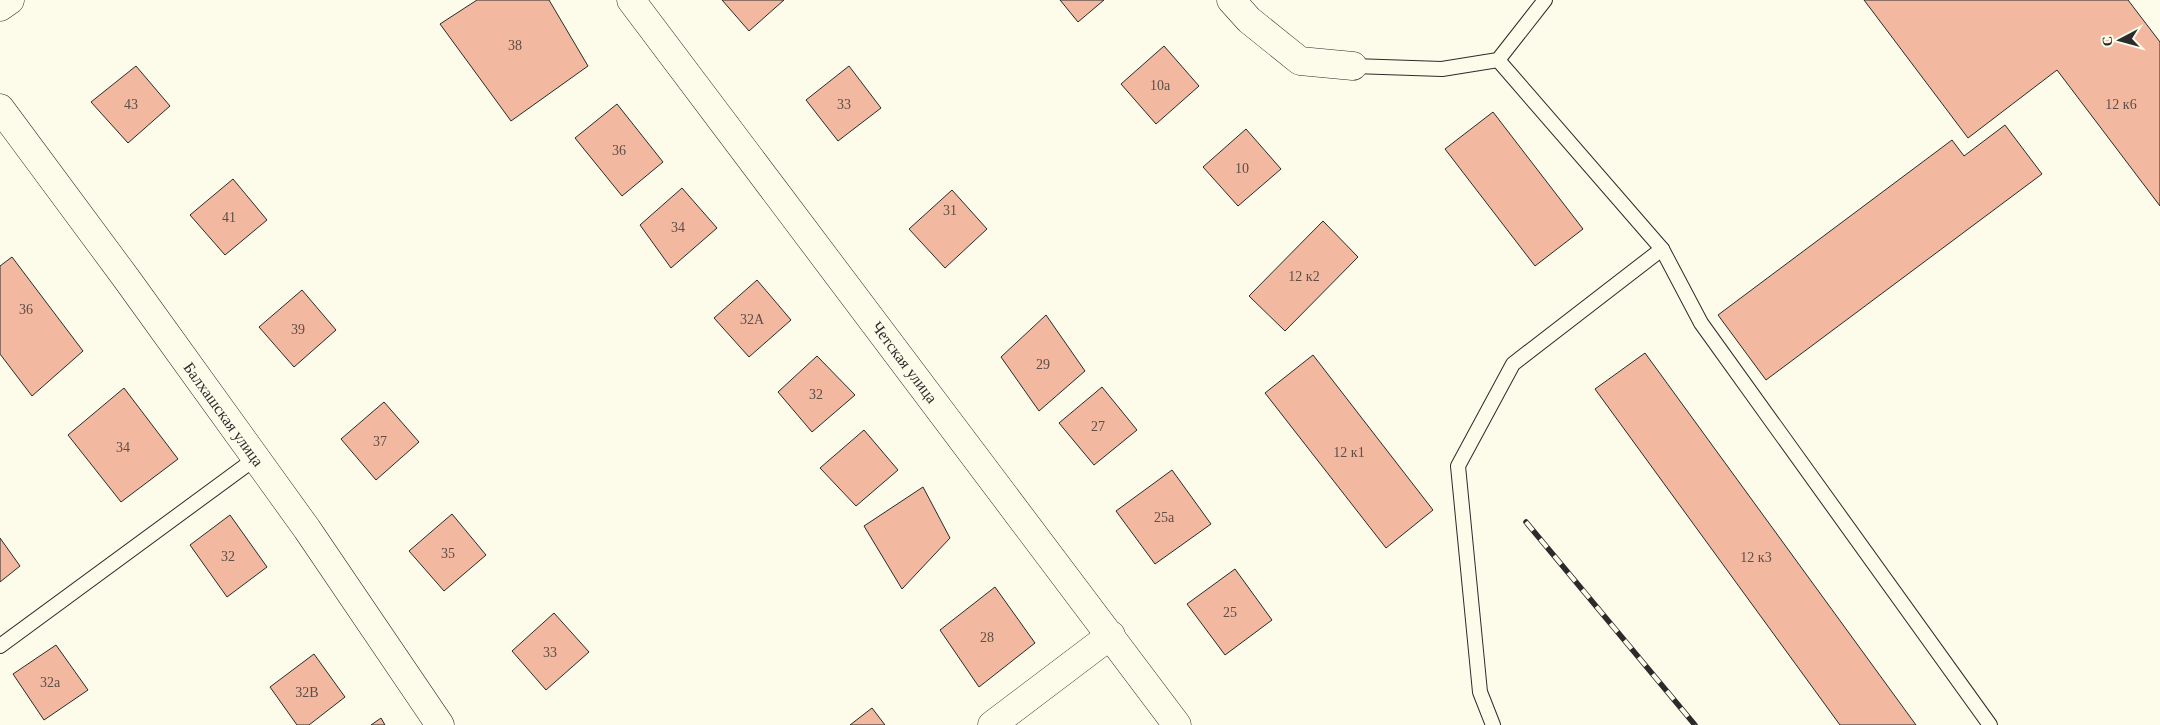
<svg xmlns="http://www.w3.org/2000/svg" width="2160" height="725" font-family="'Times New Roman',serif">
<style>
.building{fill:#f2b8a0;stroke:#2b2b2b}
.lines{fill:none;stroke-linecap:round;stroke-linejoin:round}
.lane-casing{stroke:#2b2b2b;stroke-width:16}
.street-casing{stroke:#2b2b2b;stroke-width:29}
.secondary-casing{stroke:#2b2b2b;stroke-width:29}
.lane{stroke:#fdfbea;stroke-width:14}
.street{stroke:#fdfbea;stroke-width:28}
.secondary{stroke:#fdfbea;stroke-width:28}
.rail-casing{stroke:#2b2b2b;stroke-width:5.5}
.rail{stroke:#fdfbea;stroke-width:4;stroke-dasharray:11;stroke-linecap:butt}
.labels{text-anchor:middle;stroke-width:4;stroke-linejoin:round;paint-order:stroke}
.number-label{font-size:14px;fill:#5d4e48}
.street-label{font-size:16px;fill:#2b2b2b;stroke:#fdfbea}
</style>
<rect width="100%" height="100%" fill="#fdfbea"/>
<g class="building">
<path d="M477 0H549L588 66 511 121 440 24Z"/>
<path d="M722 0H784L749 31Z"/>
<path d="M1060 0H1104L1078 22Z"/>
<path d="M1864 0H2128L2160 42V206L2057 70 1968 138Z"/>
<path d="M1164 46 1199 86 1156 124 1121 84Z"/>
<path d="M136 66 170 106 128 143 91 102Z"/>
<path d="M849 66 881 108 838 141 806 100Z"/>
<path d="M617 104 663 162 622 196 575 138Z"/>
<path d="M1493 112 1583 229 1535 266 1445 149Z"/>
<path d="M2005 125 2042 174 1766 380 1718 315 1952 140 1964 156Z"/>
<path d="M1246 129 1281 169 1238 206 1203 167Z"/>
<path d="M233 179 267 220 225 255 190 215Z"/>
<path d="M682 188 717 228 671 268 640 225Z"/>
<path d="M952 190 987 229 945 268 909 229Z"/>
<path d="M1323 221 1358 257 1285 331 1249 296Z"/>
<path d="M12 257 83 351 32 396 0 354V266Z"/>
<path d="M757 280 791 320 749 357 714 318Z"/>
<path d="M302 290 336 330 294 367 259 327Z"/>
<path d="M1046 315 1085 371 1039 411 1001 357Z"/>
<path d="M1645 353 1916 725H1840L1595 389Z"/>
<path d="M1313 355 1433 510 1386 548 1265 393Z"/>
<path d="M817 356 855 395 812 432 778 392Z"/>
<path d="M1102 387 1137 430 1094 465 1059 423Z"/>
<path d="M124 388 178 459 121 502 68 435Z"/>
<path d="M384 402 419 442 376 480 341 439Z"/>
<path d="M864 430 898 470 856 506 820 468Z"/>
<path d="M1172 470 1211 524 1155 564 1116 511Z"/>
<path d="M923 487 950 538 902 589 864 526Z"/>
<path d="M452 514 486 555 444 591 409 551Z"/>
<path d="M230 515 267 567 227 597 190 545Z"/>
<path d="M0 538 20 566 0 582Z"/>
<path d="M1235 569 1272 620 1225 655 1187 604Z"/>
<path d="M995 587 1035 643 979 687 940 630Z"/>
<path d="M554 613 589 652 546 690 512 651Z"/>
<path d="M56 645 88 690 44 720 13 674Z"/>
<path d="M314 654 345 697 309 725H297L270 687Z"/>
<path d="M872 708 885 725H850Z"/>
<path d="M381 718 385 725H371Z"/>
</g>
<g class="lines">
<g class="lane-casing">
<g id="lane">
<path d="M1498 60 1662 249 1701 323 1990 725"/>
<path d="M1353 66 1442 69 1498 60 1545 0"/>
<path d="M0 646 256 458"/>
<path d="M1493 725 1480 692 1458 466 1513 364 1662 249"/>
</g>
</g>
<g class="street-casing">
<g id="street">
<path d="M1231 0 1249 20 1300 61 1353 66"/>
<path d="M992 725 1111 635"/>
</g>
</g>
<g class="secondary-casing">
<g id="secondary">
<path d="M631 0 1177 725"/>
<path d="M0 7 10 0"/>
<path d="M0 108 126 278 307 529 440 725"/>
</g>
</g>
<use href="#lane" class="lane"/>
<use href="#street" class="street"/>
<use href="#secondary" class="secondary"/>
<g class="rail-casing">
<path id="rail" d="M1526 522 1695 725"/>
</g>
<use href="#rail" class="rail"/>
</g>
<g class="labels">
<g class="number-label">
<text x="515" y="50">38</text>
<text x="1160" y="90">10а</text>
<text x="131" y="109">43</text>
<text x="844" y="109">33</text>
<text x="2121" y="109">12 к6</text>
<text x="619" y="155">36</text>
<text x="1242" y="173">10</text>
<text x="950" y="215">31</text>
<text x="229" y="222">41</text>
<text x="678" y="232">34</text>
<text x="1304" y="281">12 к2</text>
<text x="26" y="314">36</text>
<text x="752" y="324">32А</text>
<text x="298" y="334">39</text>
<text x="1043" y="369">29</text>
<text x="816" y="399">32</text>
<text x="1098" y="431">27</text>
<text x="380" y="446">37</text>
<text x="123" y="452">34</text>
<text x="1349" y="457">12 к1</text>
<text x="1164" y="522">25а</text>
<text x="448" y="558">35</text>
<text x="228" y="561">32</text>
<text x="1756" y="562">12 к3</text>
<text x="1230" y="617">25</text>
<text x="987" y="642">28</text>
<text x="550" y="657">33</text>
<text x="50" y="687">32а</text>
<text x="307" y="697">32В</text>
</g>
<g class="street-label">
<text transform="translate(905 362) rotate(53)" y="6">Четская улица</text>
<text transform="translate(224 414) rotate(54)" y="6">Балхашская улица</text>
</g>
</g>
<g transform="translate(2120 40) rotate(264)" stroke="#fdfbea" stroke-width="4" paint-order="stroke">
<path d="M0-4L9 19L0 12L-9 19Z" fill="#2b2b2b"/>
<text y="-8" font-size="14" font-weight="bold" text-anchor="middle" fill="#2b2b2b">С</text>
</g>
</svg>
